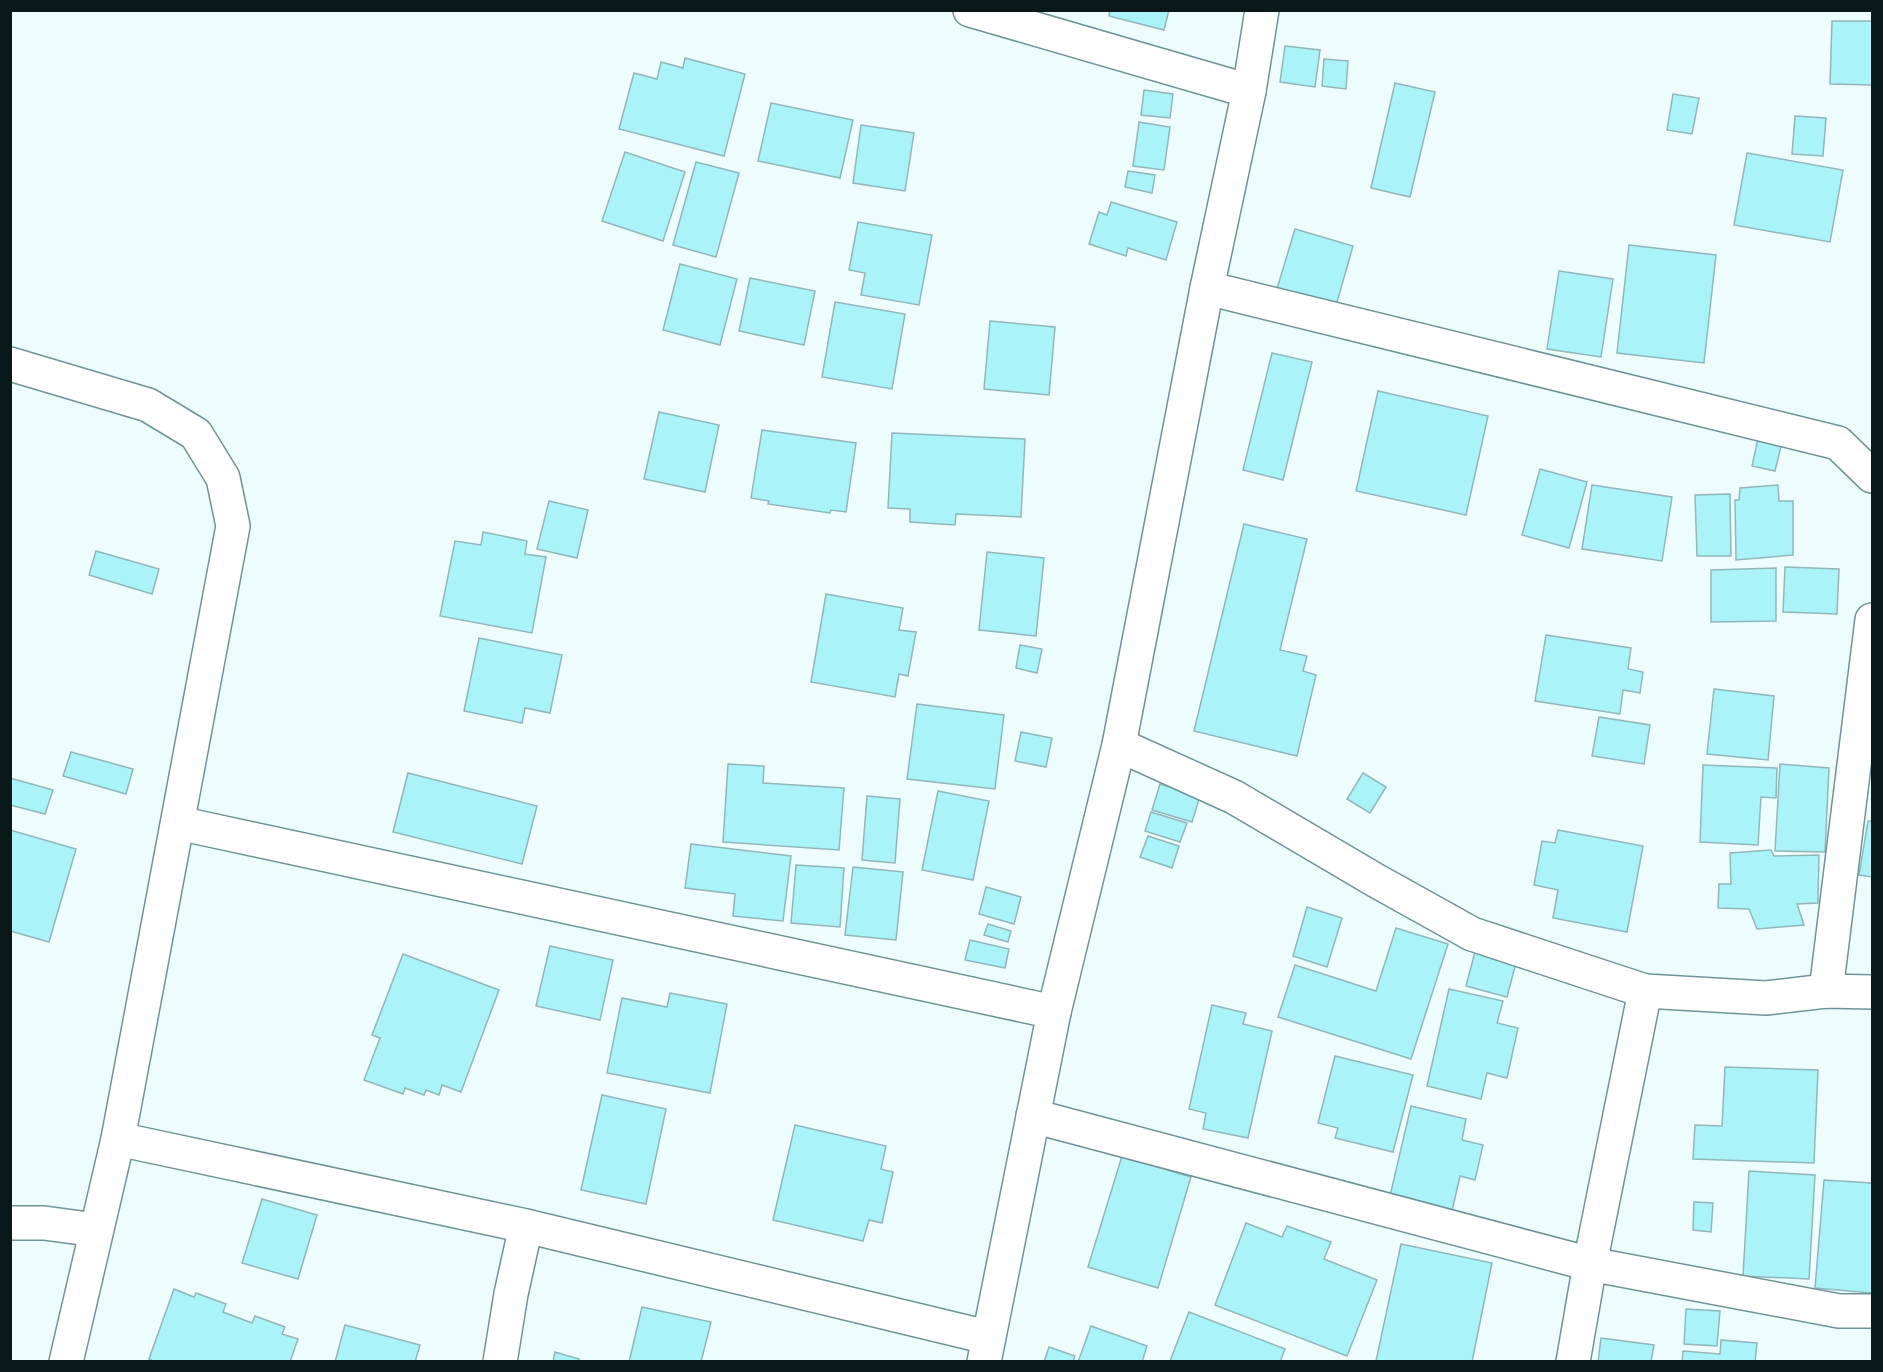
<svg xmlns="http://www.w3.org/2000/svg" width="1883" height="1372" font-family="Spectral,serif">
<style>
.building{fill:#a9f3f9;stroke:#92b7bb;stroke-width:1.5}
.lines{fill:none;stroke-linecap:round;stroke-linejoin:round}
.minor-casing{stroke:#6f9498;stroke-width:36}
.minor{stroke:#fff;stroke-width:33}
</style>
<rect width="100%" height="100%" fill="#edfdfe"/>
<g class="building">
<path d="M1110 10H1169L1164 30 1109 16Z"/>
<path d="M1832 21H1872V85L1830 84Z"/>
<path d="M1285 46 1320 50 1315 87 1280 82Z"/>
<path d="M685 58 745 74 724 156 619 129 634 73 657 79 661 62 683 68Z"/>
<path d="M1324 59 1348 61 1346 89 1322 86Z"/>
<path d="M1395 83 1435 92 1410 197 1371 188Z"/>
<path d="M1144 90 1173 94 1170 118 1141 115Z"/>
<path d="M1673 94 1699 98 1692 134 1667 130Z"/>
<path d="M771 103 853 120 840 178 758 161Z"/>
<path d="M1795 116 1826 118 1823 156 1792 154Z"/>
<path d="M1139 122 1170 127 1164 170 1133 166Z"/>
<path d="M861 125 914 133 905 191 853 183Z"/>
<path d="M625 152 685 172 663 241 602 221Z"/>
<path d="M1747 153 1843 170 1830 242 1734 225Z"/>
<path d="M696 162 739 173 716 257 673 245Z"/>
<path d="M1128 171 1155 175 1152 193 1125 187Z"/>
<path d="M1111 202 1177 222 1166 260 1128 248 1126 256 1089 244 1099 212 1107 215Z"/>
<path d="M858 222 932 235 919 305 861 295 865 273 849 270Z"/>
<path d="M1295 229 1353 246 1335 309 1276 292Z"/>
<path d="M1629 245 1716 255 1704 363 1617 353Z"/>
<path d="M680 264 737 279 720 345 663 330Z"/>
<path d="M1559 271 1613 279 1601 357 1547 349Z"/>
<path d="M750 278 815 291 804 345 739 331Z"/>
<path d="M835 302 905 314 892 389 822 377Z"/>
<path d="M990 321 1055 327 1049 395 984 389Z"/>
<path d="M1272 353 1312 362 1283 480 1243 470Z"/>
<path d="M1378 391 1488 416 1466 515 1356 491Z"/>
<path d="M659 412 719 425 705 492 644 479Z"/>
<path d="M762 430 856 443 846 512 831 510 830 513 768 504 769 501 751 498Z"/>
<path d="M892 433 1025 439 1021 517 956 514 955 525 910 522V509L888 508Z"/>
<path d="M1759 434 1783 438 1775 471 1752 466Z"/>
<path d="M1540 469 1587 482 1569 548 1522 535Z"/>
<path d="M1592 485 1672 497 1662 561 1582 549Z"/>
<path d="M1778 485 1779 501H1793V555L1736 560 1735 500H1739L1740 488Z"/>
<path d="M1730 494 1731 556H1697L1695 495Z"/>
<path d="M549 501 588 510 577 558 537 549Z"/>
<path d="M1244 524 1307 539 1280 650 1307 656 1303 671 1316 675 1297 756 1194 731Z"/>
<path d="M483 532 527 541 525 554 546 557 532 633 440 616 455 541 481 545Z"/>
<path d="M96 551 159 569 152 594 89 575Z"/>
<path d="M987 552 1044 558 1036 636 979 630Z"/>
<path d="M1785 567 1839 569 1837 614 1783 612Z"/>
<path d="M1776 568V621L1711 622V570Z"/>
<path d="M826 594 903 608 899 630 916 632 908 676 899 674 895 697 811 682Z"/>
<path d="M1546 635 1631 648 1628 669 1643 672 1640 693 1623 690 1620 714 1535 701Z"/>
<path d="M479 638 562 655 550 713 525 708 522 723 464 711Z"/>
<path d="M1020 645 1042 649 1037 673 1016 668Z"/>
<path d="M1714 689 1774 696 1768 760 1707 754Z"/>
<path d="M917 704 1004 715 995 789 907 779Z"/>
<path d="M1599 717 1650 725 1644 764 1592 756Z"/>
<path d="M1021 732 1052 738 1046 767 1015 761Z"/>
<path d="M71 752 133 769 126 794 63 776Z"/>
<path d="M728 764 764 766 763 783 844 788 839 850 723 842Z"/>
<path d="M1780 764 1829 768 1825 852 1775 851Z"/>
<path d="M1703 765 1777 768 1776 798 1761 797 1758 845 1700 842Z"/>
<path d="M408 773 537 806 522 864 393 832Z"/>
<path d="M1363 773 1386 787 1370 813 1347 799Z"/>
<path d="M10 778 53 790 45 814 10 805Z"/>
<path d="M1160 784 1200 796 1192 822 1152 810Z"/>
<path d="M938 791 989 801 973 880 922 870Z"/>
<path d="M867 796 900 799 895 863 862 860Z"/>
<path d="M1151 812 1187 823 1180 842 1145 831Z"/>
<path d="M1868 821H1872V877L1859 875Z"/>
<path d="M10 830 76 849 49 942 10 931Z"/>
<path d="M1558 830 1643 846 1627 932 1553 918 1558 890 1534 885 1542 841 1555 843Z"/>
<path d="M1148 836 1179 846 1172 868 1140 857Z"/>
<path d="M691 844 791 856 783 921 733 916 735 894 685 888Z"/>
<path d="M1771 850 1774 856 1819 855 1818 903 1797 904 1804 925 1757 929 1749 909 1718 908 1719 884H1731L1730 853Z"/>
<path d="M796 865 844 868 840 927 791 923Z"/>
<path d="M853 867 903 872 896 940 845 935Z"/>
<path d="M986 887 1021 897 1014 924 979 914Z"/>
<path d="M1307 907 1342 918 1327 967 1293 956Z"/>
<path d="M988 924 1011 931 1008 942 984 935Z"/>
<path d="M1396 928 1448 944 1411 1059 1278 1017 1295 965 1376 991Z"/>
<path d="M970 940 1009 949 1005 968 965 960Z"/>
<path d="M550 946 613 960 600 1020 536 1006Z"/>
<path d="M1475 952 1516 963 1507 997 1466 986Z"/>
<path d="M403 954 499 990 461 1092 442 1085 439 1095 426 1090 424 1095 405 1088 403 1094 364 1080 380 1038 372 1035Z"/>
<path d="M1449 989 1503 1001 1497 1023 1518 1028 1507 1078 1487 1073 1481 1099 1427 1086Z"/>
<path d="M670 993 727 1004 710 1093 607 1073 622 998 667 1007Z"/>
<path d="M1212 1005 1246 1013 1243 1024 1272 1031 1248 1138 1203 1129 1206 1113 1189 1109Z"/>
<path d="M1335 1056 1413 1075 1393 1152 1335 1138 1338 1128 1318 1123Z"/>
<path d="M1725 1067 1818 1070 1814 1163 1693 1159 1695 1125 1722 1126Z"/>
<path d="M602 1095 666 1109 646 1204 581 1190Z"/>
<path d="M1411 1106 1466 1119 1462 1140 1483 1145 1475 1180 1460 1176 1452 1211 1390 1196Z"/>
<path d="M795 1125 886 1146 881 1169 893 1172 882 1223 869 1220 863 1241 773 1220Z"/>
<path d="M1122 1156 1191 1177 1158 1288 1088 1267Z"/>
<path d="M1749 1171 1815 1175 1809 1279 1743 1276Z"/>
<path d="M1824 1180 1872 1183V1293L1815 1288Z"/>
<path d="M262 1199 317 1215 298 1279 242 1263Z"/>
<path d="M1694 1202 1713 1203 1711 1232 1693 1230Z"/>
<path d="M1246 1223 1282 1237 1287 1226 1331 1242 1324 1259 1377 1280 1347 1356 1215 1305Z"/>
<path d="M1401 1244 1492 1263 1472 1362 1376 1361Z"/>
<path d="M174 1289 194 1297 196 1293 226 1304 223 1312 252 1323 255 1316 285 1327 282 1334 298 1339 290 1362H155L149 1359Z"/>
<path d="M642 1307 711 1322 701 1362H629Z"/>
<path d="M1686 1309 1720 1311 1717 1346 1684 1344Z"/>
<path d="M1189 1312 1285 1349 1280 1362 1170 1361Z"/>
<path d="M345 1325 420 1345 415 1362H335Z"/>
<path d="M1091 1326 1147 1346 1142 1362H1078Z"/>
<path d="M1601 1338 1654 1345 1651 1362H1598Z"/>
<path d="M1721 1340 1757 1343 1755 1362H1682L1683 1351 1720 1354Z"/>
<path d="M1049 1347 1075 1356 1073 1362H1044Z"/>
<path d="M555 1352 579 1359 578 1362H553Z"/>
</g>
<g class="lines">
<g class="minor-casing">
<g id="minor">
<path d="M970 10 1249 91"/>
<path d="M1207 288 1838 443 1872 476"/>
<path d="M10 364 148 405 196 434 223 478 233 526 118 1139 66 1362"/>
<path d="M1119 745 1234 797 1375 880 1472 934 1645 991 1766 998 1826 991 1872 992"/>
<path d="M178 823 1054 1012"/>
<path d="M1826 991 1872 620"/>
<path d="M1033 1116 1590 1264 1839 1311H1872"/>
<path d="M118 1139 526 1226 987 1337"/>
<path d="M10 1223H44L96 1230"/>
<path d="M500 1362 511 1294 526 1226"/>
<path d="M984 1362 1054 1012 1119 745 1207 288 1249 91 1262 10"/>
<path d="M1573 1362 1590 1264 1645 991"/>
</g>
</g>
<use href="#minor" class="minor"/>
</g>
<rect width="1883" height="1372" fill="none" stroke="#091819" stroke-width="24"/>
</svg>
